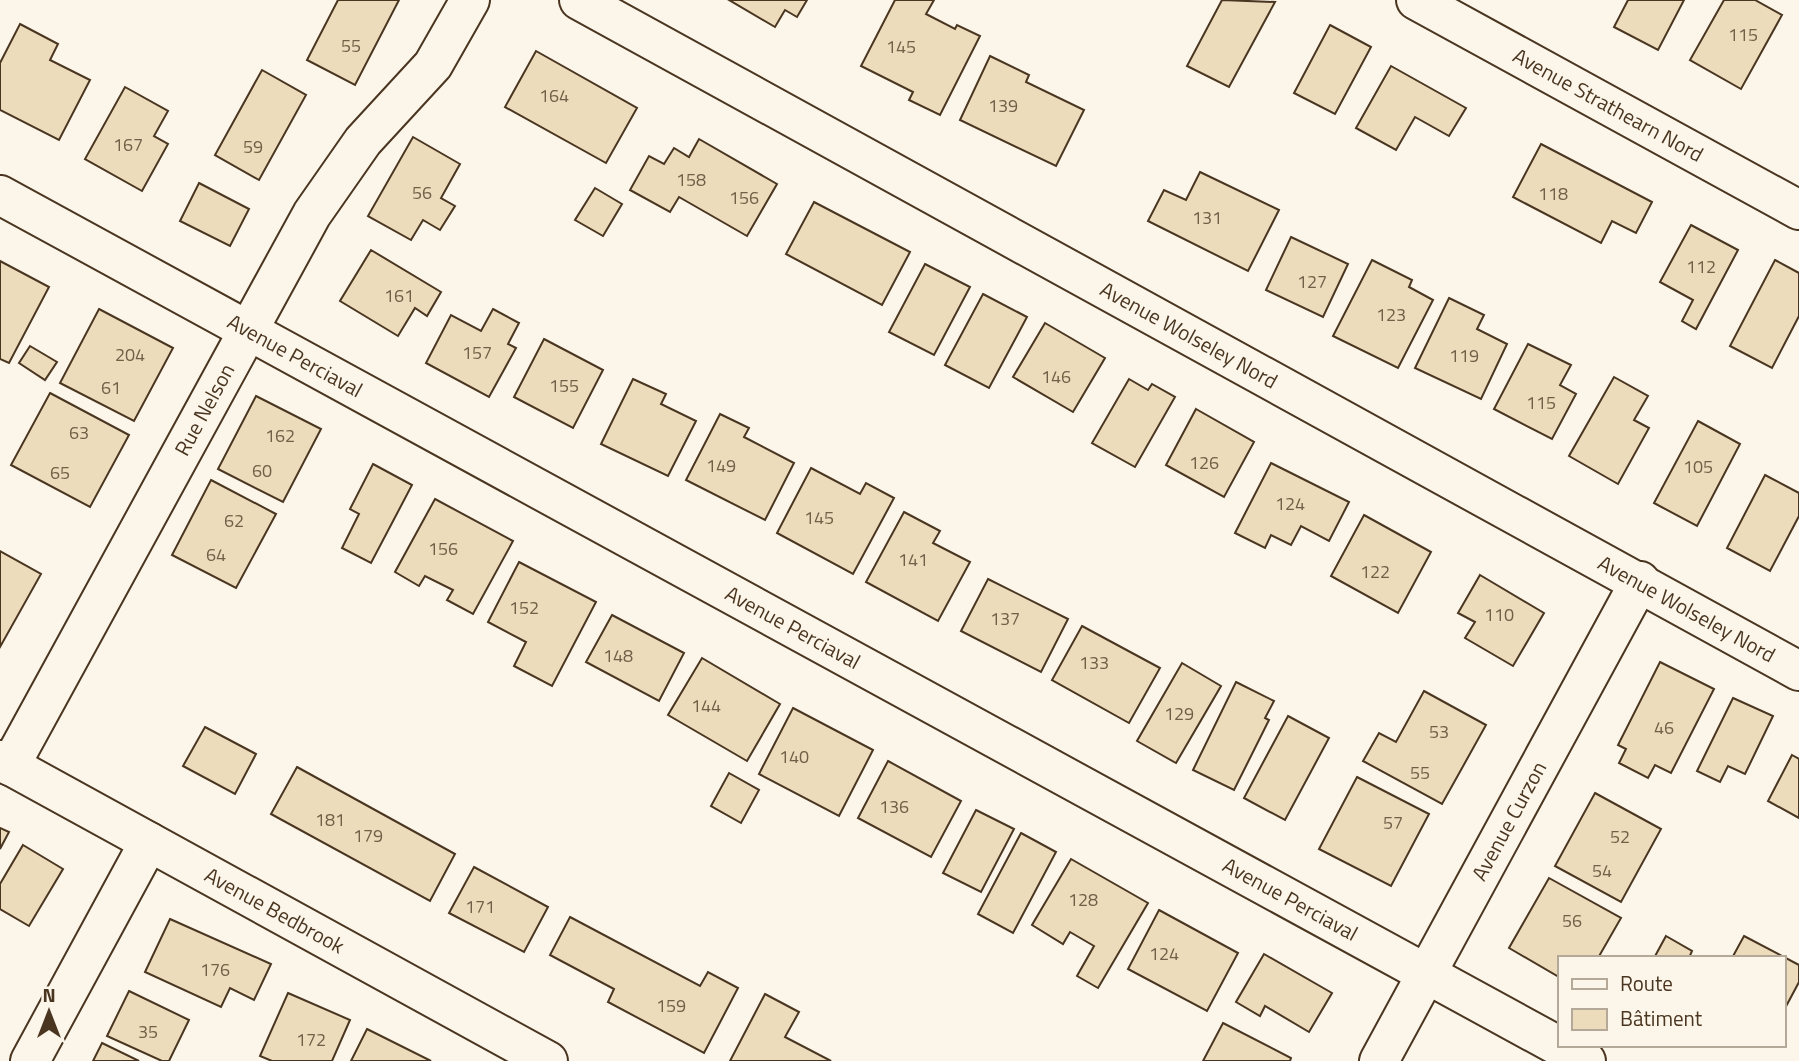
<svg xmlns="http://www.w3.org/2000/svg" width="1799" height="1061" font-family="'Titillium Web',sans-serif">
<style>
.building{fill:#ecdcbc;stroke:#4a3520;stroke-width:2}
.lines{fill:none;stroke-linecap:round;stroke-linejoin:round}
.minor-casing{stroke:#4a3520;stroke-width:42}
.minor{stroke:#fbf6e9;stroke-width:38}
.labels{text-anchor:middle;stroke-width:5;stroke-linejoin:round;paint-order:stroke}
.number-label{font-size:18px;fill:#725f47}
.street-label{font-size:21px;fill:#4a3520;stroke:#fbf6e9}
</style>
<rect width="100%" height="100%" fill="#fbf6e9"/>
<g class="building">
<path d="M338 0H399L355 85 307 60Z"/>
<path d="M729 0H807L797 17 785 10 775 27Z"/>
<path d="M895 0H934L926 14 955 29 957 25 980 36 940 115 909 100 913 92 861 66Z"/>
<path d="M1222 0 1275 2 1229 87 1187 66Z"/>
<path d="M1628 0H1684L1658 50 1614 27Z"/>
<path d="M1724 0H1755L1782 15 1741 89 1690 60Z"/>
<path d="M20 24 58 44 50 60 90 80 59 140 0 110V63Z"/>
<path d="M1330 25 1371 47 1335 114 1294 93Z"/>
<path d="M536 51 637 108 606 163 505 107Z"/>
<path d="M990 56 1029 75 1026 82 1084 110 1056 166 960 120Z"/>
<path d="M1391 66 1466 108 1449 136 1415 117 1396 150 1356 128Z"/>
<path d="M262 70 306 95 259 180 215 155Z"/>
<path d="M125 87 168 111 154 136 168 144 142 191 85 159Z"/>
<path d="M413 137 460 164 441 198 455 206 440 230 423 220 411 240 368 216Z"/>
<path d="M699 139 777 184 747 236 679 197 670 212 630 190 649 156 664 164 674 148 689 157Z"/>
<path d="M1541 144 1652 202 1636 233 1612 221 1601 243 1513 197Z"/>
<path d="M1200 172 1279 210 1248 271 1148 221 1164 190 1186 200Z"/>
<path d="M199 183 249 209 230 246 180 221Z"/>
<path d="M595 188 622 204 603 236 575 220Z"/>
<path d="M814 202 910 252 882 305 786 254Z"/>
<path d="M1691 225 1738 250 1696 329 1682 321 1693 300 1660 282Z"/>
<path d="M1291 237 1348 264 1323 317 1266 290Z"/>
<path d="M371 250 441 292 427 316 415 308 398 336 340 301Z"/>
<path d="M1372 260 1412 280 1409 287 1433 300 1398 368 1333 336Z"/>
<path d="M1775 260 1799 273V316L1772 368 1730 346Z"/>
<path d="M0 261 49 287 9 363 0 359Z"/>
<path d="M925 264 970 287 934 355 889 332Z"/>
<path d="M983 294 1027 317 989 388 945 365Z"/>
<path d="M1449 298 1484 315 1477 329 1507 344 1481 399 1415 368Z"/>
<path d="M99 309 173 348 134 421 60 383Z"/>
<path d="M493 309 519 323 508 344 516 348 489 397 426 363 451 315 481 331Z"/>
<path d="M1045 323 1105 358 1073 412 1013 377Z"/>
<path d="M544 339 603 370 573 428 514 397Z"/>
<path d="M1528 344 1571 365 1560 385 1576 394 1552 439 1494 409Z"/>
<path d="M30 346 57 362 45 380 19 363Z"/>
<path d="M1614 377 1648 396 1634 420 1649 428 1618 484 1569 456Z"/>
<path d="M633 379 666 394 661 404 696 421 668 476 601 444Z"/>
<path d="M1129 379 1148 390 1152 384 1175 397 1135 467 1092 443Z"/>
<path d="M50 393 129 435 90 507 11 465Z"/>
<path d="M256 396 321 429 283 502 218 469Z"/>
<path d="M1196 409 1254 442 1224 497 1166 465Z"/>
<path d="M720 414 749 428 744 437 794 463 765 520 686 480Z"/>
<path d="M1698 421 1740 444 1697 526 1654 503Z"/>
<path d="M1271 463 1349 502 1329 541 1301 526 1291 545 1271 535 1265 548 1235 533Z"/>
<path d="M373 464 412 485 371 563 342 548 359 514 350 509Z"/>
<path d="M811 468 860 494 866 483 894 498 853 574 777 533Z"/>
<path d="M1765 475 1799 493V516L1770 571 1727 548Z"/>
<path d="M211 480 276 514 236 588 172 555Z"/>
<path d="M435 499 513 541 473 614 447 600 453 590 425 576 419 586 395 572Z"/>
<path d="M904 512 940 531 933 543 970 562 938 621 866 582Z"/>
<path d="M1364 515 1431 552 1398 613 1331 576Z"/>
<path d="M0 551 41 574 0 647Z"/>
<path d="M519 562 596 602 552 686 514 666 526 642 488 622Z"/>
<path d="M1480 575 1544 613 1513 666 1465 638 1475 622 1458 613Z"/>
<path d="M988 579 1068 619 1041 672 961 631Z"/>
<path d="M612 615 684 653 659 701 586 662Z"/>
<path d="M1082 626 1160 668 1129 723 1052 680Z"/>
<path d="M702 658 780 704 747 761 668 715Z"/>
<path d="M1660 662 1714 689 1671 773 1655 765 1648 778 1619 763 1626 749 1618 745Z"/>
<path d="M1182 663 1221 686 1176 763 1137 741Z"/>
<path d="M1236 682 1274 701 1265 718 1269 720 1234 790 1193 770Z"/>
<path d="M1424 691 1486 725 1442 804 1363 761 1379 733 1396 742Z"/>
<path d="M1733 698 1773 716 1745 774 1728 766 1720 782 1697 771Z"/>
<path d="M793 708 873 750 839 816 759 774Z"/>
<path d="M1288 716 1329 738 1285 820 1244 798Z"/>
<path d="M205 727 256 754 235 794 183 766Z"/>
<path d="M1792 755 1799 759V818L1768 801Z"/>
<path d="M888 761 961 801 931 857 858 818Z"/>
<path d="M297 767 455 854 430 901 271 814Z"/>
<path d="M729 773 759 790 741 823 711 806Z"/>
<path d="M1357 777 1429 814 1391 886 1319 849Z"/>
<path d="M1595 793 1661 829 1621 902 1555 866Z"/>
<path d="M976 810 1014 829 981 892 943 873Z"/>
<path d="M0 828 9 832 0 849Z"/>
<path d="M1021 833 1056 852 1013 933 978 914Z"/>
<path d="M23 845 63 869 29 926 0 909V884Z"/>
<path d="M1071 859 1148 903 1098 988 1077 976 1094 946 1070 932 1063 944 1032 925Z"/>
<path d="M474 867 548 907 524 952 449 913Z"/>
<path d="M1549 878 1621 918 1598 958H1559V977L1509 948Z"/>
<path d="M1159 910 1238 953 1207 1011 1128 969Z"/>
<path d="M570 917 700 986 708 972 738 988 704 1053 608 1002 614 989 550 955Z"/>
<path d="M170 919 271 964 254 1000 230 988 221 1007 145 972Z"/>
<path d="M1666 936 1692 951 1689 958H1654Z"/>
<path d="M1744 936 1799 965V982L1783 1012V958H1732Z"/>
<path d="M1264 954 1332 993 1309 1032 1265 1006 1260 1016 1236 1002Z"/>
<path d="M129 991 189 1020 169 1061H162L107 1036Z"/>
<path d="M288 993 350 1020 332 1061H272L260 1056Z"/>
<path d="M765 994 799 1012 785 1037 831 1061H730Z"/>
<path d="M1223 1023 1291 1058 1290 1061H1203Z"/>
<path d="M367 1029 431 1061H351Z"/>
<path d="M102 1043 139 1061H93Z"/>
</g>
<g class="lines">
<g class="minor-casing">
<g id="minor">
<path id="s1" d="M579 0 1799 671"/>
<path id="s2" d="M1416 0 1799 210"/>
<path id="s3" d="M0 195 1586 1061"/>
<path id="s4" d="M0 760 548 1061"/>
<path id="s5" d="M10 766 312 214 363 141 433 65 470 0"/>
<path d="M30 1061 149 842"/>
<path id="s6" d="M1379 1061 1640 581"/>
</g>
</g>
<use href="#minor" class="minor"/>
</g>
<g class="labels">
<g class="number-label">
<text x="1743" y="41">115</text>
<text x="351" y="52">55</text>
<text x="901" y="53">145</text>
<text x="554" y="102">164</text>
<text x="1003" y="112">139</text>
<text x="128" y="151">167</text>
<text x="253" y="153">59</text>
<text x="691" y="186">158</text>
<text x="422" y="199">56</text>
<text x="1553" y="200">118</text>
<text x="744" y="204">156</text>
<text x="1207" y="224">131</text>
<text x="1701" y="273">112</text>
<text x="1312" y="288">127</text>
<text x="399" y="302">161</text>
<text x="1391" y="321">123</text>
<text x="477" y="359">157</text>
<text x="130" y="361">204</text>
<text x="1464" y="362">119</text>
<text x="1056" y="383">146</text>
<text x="564" y="392">155</text>
<text x="111" y="394">61</text>
<text x="1541" y="409">115</text>
<text x="79" y="439">63</text>
<text x="280" y="442">162</text>
<text x="1204" y="469">126</text>
<text x="721" y="472">149</text>
<text x="1698" y="473">105</text>
<text x="262" y="477">60</text>
<text x="60" y="479">65</text>
<text x="1290" y="510">124</text>
<text x="819" y="524">145</text>
<text x="234" y="527">62</text>
<text x="443" y="555">156</text>
<text x="216" y="561">64</text>
<text x="913" y="566">141</text>
<text x="1375" y="578">122</text>
<text x="524" y="614">152</text>
<text x="1499" y="621">110</text>
<text x="1005" y="625">137</text>
<text x="618" y="662">148</text>
<text x="1094" y="669">133</text>
<text x="706" y="712">144</text>
<text x="1179" y="720">129</text>
<text x="1664" y="734">46</text>
<text x="1439" y="738">53</text>
<text x="794" y="763">140</text>
<text x="1420" y="779">55</text>
<text x="894" y="813">136</text>
<text x="330" y="826">181</text>
<text x="1393" y="829">57</text>
<text x="368" y="842">179</text>
<text x="1620" y="843">52</text>
<text x="1602" y="877">54</text>
<text x="1083" y="906">128</text>
<text x="480" y="913">171</text>
<text x="1572" y="927">56</text>
<text x="1164" y="960">124</text>
<text x="215" y="976">176</text>
<text x="671" y="1012">159</text>
<text x="148" y="1038">35</text>
<text x="311" y="1046">172</text>
</g>
<g class="street-label">
<text dy="7" stroke="none"><textPath href="#s2" startOffset="219">Avenue Strathearn Nord</textPath></text>
<text dy="7" stroke="none"><textPath href="#s1" startOffset="696">Avenue Wolseley Nord</textPath></text>
<text dy="7" stroke="none"><textPath href="#s3" startOffset="336">Avenue Perciaval</textPath></text>
<text dy="7" stroke="none"><textPath href="#s5" startOffset="406">Rue Nelson</textPath></text>
<text dy="7" stroke="none"><textPath href="#s1" startOffset="1264">Avenue Wolseley Nord</textPath></text>
<text dy="7" stroke="none"><textPath href="#s3" startOffset="903">Avenue Perciaval</textPath></text>
<text dy="7" stroke="none"><textPath href="#s6" startOffset="273">Avenue Curzon</textPath></text>
<text dy="7" stroke="none"><textPath href="#s3" startOffset="1470">Avenue Perciaval</textPath></text>
<text dy="7" stroke="none"><textPath href="#s4" startOffset="313">Avenue Bedbrook</textPath></text>
</g>
</g>
<rect x="1558" y="956" width="228" height="91" fill="#fbf6e9" stroke="#b4a999" stroke-width="2"/>
<rect x="1572" y="979" width="35" height="10" fill="#fbf6e9" stroke="#b4a999" stroke-width="2"/>
<text x="1620" y="991" font-size="21" fill="#4a3520">Route</text>
<rect x="1572" y="1009" width="35" height="21" fill="#ecdcbc" stroke="#b4a999" stroke-width="2"/>
<text x="1620" y="1026" font-size="21" fill="#4a3520">Bâtiment</text>
<g transform="translate(49 1012)" stroke="#fbf6e9" stroke-width="5" paint-order="stroke">
<path d="M0-5L12 26L0 18L-12 26Z" fill="#4a3520"/>
<text y="-10" font-size="19" font-weight="bold" text-anchor="middle" fill="#4a3520">N</text>
</g>
</svg>
